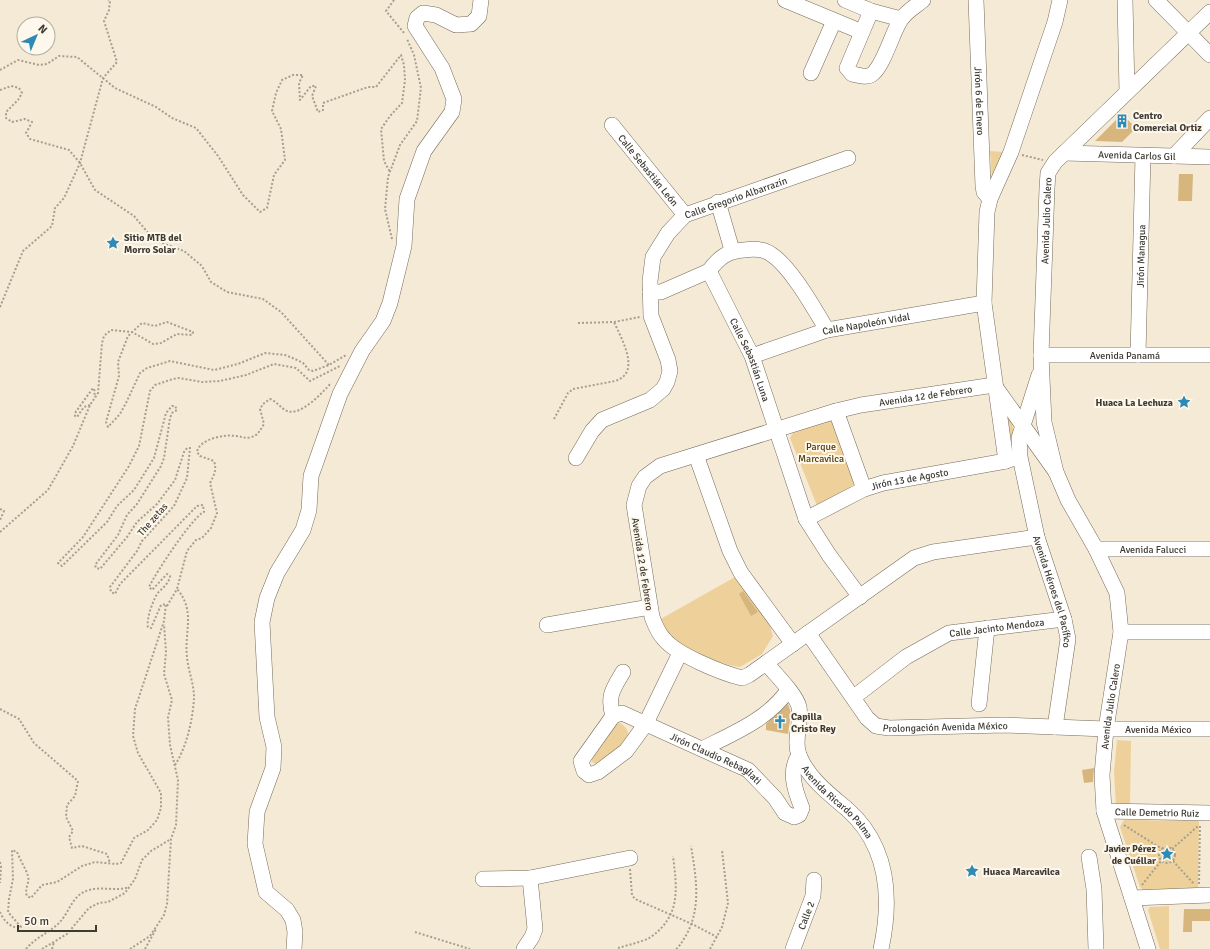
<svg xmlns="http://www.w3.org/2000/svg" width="1210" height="949" font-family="Signika,sans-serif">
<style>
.green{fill:#eed09a}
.building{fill:#d6b67d}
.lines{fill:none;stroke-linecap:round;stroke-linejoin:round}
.minor-casing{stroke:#756b5a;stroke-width:16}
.path{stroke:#a69e8f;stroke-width:2;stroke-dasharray:2 2;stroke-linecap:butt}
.minor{stroke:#fff;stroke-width:15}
.labels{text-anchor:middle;stroke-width:4;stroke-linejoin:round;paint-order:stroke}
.street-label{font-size:10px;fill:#3f3b33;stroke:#fef7ec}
.poi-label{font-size:10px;font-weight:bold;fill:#3f3b33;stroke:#fef7ec;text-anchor:start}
.park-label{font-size:10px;fill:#4e3809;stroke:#fef7ec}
</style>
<rect width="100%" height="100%" fill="#f5ead6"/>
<g class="green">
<path d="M990 151 1003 152 992 180Z"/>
<path d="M1002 405 1008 408 1017 445 1010 447Z"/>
<path d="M830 421 834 422 854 484 822 509 818 508 790 438 794 431Z"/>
<path d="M735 577 769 623 773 636 762 654 740 667C722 665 689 651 674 640 667 634 663 627 659 620Z"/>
<path d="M620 723C628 728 629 733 628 742L601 765 593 763 591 758 613 725Z"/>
<path d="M1117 740 1131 741 1130 807 1116 806 1114 772Z"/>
<path d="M1124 820 1199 821 1198 888 1143 890 1140 887 1120 827Z"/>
<path d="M1169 906V949H1160L1148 910 1150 907Z"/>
</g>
<g class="building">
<path d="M1122 114 1136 128 1122 142 1095 141Z"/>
<path d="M1179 174H1193L1192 201H1178Z"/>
<path d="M743 591 758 612 751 616 739 594Z"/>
<path d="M788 704 791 713 788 734 766 730V724Z"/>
<path d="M1094 768 1093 782 1084 783 1082 770Z"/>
<path d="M1184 909H1210V921H1192V932H1183Z"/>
</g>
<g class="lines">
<g class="minor-casing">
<g id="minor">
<path d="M785 0 862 32"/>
<path d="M845 0 871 11 901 19"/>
<path id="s1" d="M976 0 983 186 984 192 990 199"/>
<path d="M1125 0 1127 92"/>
<path d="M1156 0 1210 55"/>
<path d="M871 11 847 68 852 74C858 75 866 78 871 75 883 68 892 33 900 21 906 11 915 7 923 0"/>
<path d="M811 73 834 21"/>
<path id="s2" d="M612 125 685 215"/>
<path id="s3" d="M1064 153 1210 157"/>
<path d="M1174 156 1210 118"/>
<path d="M718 202 732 250"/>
<path id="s4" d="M709 271 752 356 806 519 829 555 860 597"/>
<path d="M709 271C719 257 728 251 744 250 751 249 759 249 765 251 787 259 815 310 827 330"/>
<path d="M650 292H661L709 271"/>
<path id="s5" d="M1041 355H1210"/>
<path id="s6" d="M1138 355 1143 156"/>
<path id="s7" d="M752 356 827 330 984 303"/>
<path id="s8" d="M1039 375 1019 438 1020 457 1037 537 1064 619 1068 639 1055 727"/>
<path d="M836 411 864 489"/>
<path d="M696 455 730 551 741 573 793 644"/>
<path id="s9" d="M576 458 592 431 602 420 650 400 663 389 667 382 670 371 668 360 651 316 650 281 653 257 668 233 685 215 848 158"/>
<path d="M1006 461 984 303 987 212 990 199 1011 152 1055 22 1060 0"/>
<path id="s10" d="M806 519 864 489 883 483 1006 461 1015 458"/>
<path id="s11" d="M1037 537 933 552 914 558 749 675 742 678C722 673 677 655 664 639 658 633 655 625 652 617L634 505 639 486 645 477 660 466 836 411 861 405 994 385 1056 472"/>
<path id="s12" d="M1096 549H1210"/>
<path d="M547 625 650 607"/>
<path d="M1121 632H1210"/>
<path id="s13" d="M808 633 867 718 876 726 889 728 1004 725 1106 729H1210"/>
<path id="s14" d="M766 663C775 674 796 694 799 707 802 722 793 740 799 755 808 778 829 794 847 809 889 846 892 898 881 949"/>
<path d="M623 672C613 689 607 696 613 716L581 761 584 771 589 775 598 772 626 751 645 725 680 653"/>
<path id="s15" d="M854 697 906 657 949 633 1064 619"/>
<path d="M979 704 987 628"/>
<path id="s16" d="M613 716 622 713 748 770 775 798 785 813 794 817 799 815 802 808C795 791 788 771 799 755"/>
<path d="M702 749C732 734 769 719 788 690"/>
<path id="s17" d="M1104 811 1210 813"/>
<path d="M1089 857 1094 889 1096 949"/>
<path d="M483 879 530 878 630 858"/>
<path d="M1132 898 1210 895"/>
<path d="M294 949 295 932 293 920 287 910 266 892 255 844 257 812 273 768 274 747 267 717 262 622 267 598 277 573 303 530 309 510 311 476 340 394 362 351 383 321 390 303 404 246 407 199 424 151 452 112 454 99 442 68 415 26 417 18 423 13 436 15 456 25 471 24 479 16 481 0"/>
<path d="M524 949 532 937 535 929 530 878"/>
<path id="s18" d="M793 949 813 896 814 880"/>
<path id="s19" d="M1148 949 1104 811 1102 775 1106 729 1121 632 1117 593 1096 549 1068 500 1056 472 1044 422 1041 355 1047 188 1048 173 1055 162 1210 12"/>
</g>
</g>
<g class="path">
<path d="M394 0 386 11 404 33"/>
<path d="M0 70 18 60 39 65 47 64 59 56 77 57 115 88 156 107 172 118 196 128 218 156 243 195 260 212 267 208 274 175 285 160 281 129 272 111 276 93 282 80 293 75H303L299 83 300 100 311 86H316L312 96 318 112 323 110V103L368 87H376L401 55 404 65 405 80 402 103 390 116 381 129 384 161 390 172"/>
<path d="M0 90 11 86 19 88 22 93 18 100 6 112V118L12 122 25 119 32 122 26 133 30 139 69 150 80 163 95 190 134 216 154 240 184 251 202 266 211 282 227 292 263 299 281 312 329 365"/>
<path d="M1022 155 1043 160"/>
<path d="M392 239 385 209 388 177 400 145 417 121 421 88 414 55 407 39"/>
<path d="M0 307 23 251 52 226 55 208 64 198 80 163 103 78 117 62 104 21 109 10 110 1 108 0"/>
<path d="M578 323 614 322 640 317"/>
<path d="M90 405 84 407 77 417 75 416V413L93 388 95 391 94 397"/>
<path d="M554 419 568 393 573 389 615 381C642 373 621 338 614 322"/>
<path d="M0 509 4 511 0 520"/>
<path d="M0 532 48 490 73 446 90 405 98 393 102 343 104 336 111 330 132 332 153 344 161 343 177 334 192 335 193 332 167 322 155 326 142 323 128 336 118 362 119 376 106 422 108 427 120 414 126 403 140 373 147 368 170 361 214 370 238 364 265 353 285 355 295 359 303 363 309 370 313 371 329 365 346 355"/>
<path d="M167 606 177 589 187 551 196 540 202 538 211 528 217 513 210 483C214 475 217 470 214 461L200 456 197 452C199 439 225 434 235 436 241 436 245 439 251 437 258 436 260 430 264 424L260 409 263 404 270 399C277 402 279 406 285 410 299 419 323 392 331 383"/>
<path d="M0 709 19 719 34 743 78 781 75 796 67 805 66 817 73 831 69 837 72 848 82 846 107 854 110 863"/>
<path d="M175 765C187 746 193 719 194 697 194 684 188 670 187 657 184 632 196 611 177 589"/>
<path d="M1124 825 1162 849"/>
<circle cx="1167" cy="855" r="8"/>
<path d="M1172 849 1198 826"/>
<path d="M1173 861 1194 884"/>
<path d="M0 862 1 867 0 883"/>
<path d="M630 869 632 895 635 899 692 924 717 937"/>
<path d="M1199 884 1200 824"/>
<path d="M1142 885 1161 861"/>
<path d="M0 912C3 920 12 930 21 927L8 912 9 899 13 879 12 850 17 852C20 860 26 869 28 876 30 883 24 889 27 896L31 898 42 885 57 882 82 866 95 862 116 864 121 863 134 838 148 830 157 820 161 808V793L138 753 133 736 135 709 164 621 166 604 161 605 151 628 148 627C146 619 153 601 157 594 162 588 169 584 170 576L167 574 152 590 149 587C155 574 193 516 204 512L203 505 197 506 120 584 115 594 111 592 110 587 137 551 142 541 174 506 187 478 190 448H187L184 452 175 480 157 504 137 522 127 537 100 569 96 568 95 565 118 535 127 515 137 504 161 466 164 458 170 418 172 413 177 410 175 406H172L166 413 154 458 134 490 117 506 107 522 62 566 58 563 83 537 129 466 139 446 150 391 155 385 173 379 179 378 202 382 220 381 246 375 274 364 296 368 310 381 340 366"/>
<path d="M415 932 470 949"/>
<path d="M618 948C628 945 642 942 651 937 681 915 677 889 673 856"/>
<path d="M26 949C35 938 48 933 58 924 70 913 71 895 89 890 103 886 116 892 129 887"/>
<path d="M42 949 67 934 89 908 99 903 108 902 125 893 135 879 142 860 151 851 171 839"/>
<path d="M52 949 54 942"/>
<path d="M130 949 150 936 164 915 167 904 171 839 176 825 178 780 170 745 168 717 172 700 164 674 166 652 164 624"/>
<path d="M145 949 156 929"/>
<path d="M676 949C680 946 682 942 685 937 702 909 696 877 691 846"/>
<path d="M710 949 722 927 728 903 722 850"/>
</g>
<use href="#minor" class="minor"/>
</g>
<defs>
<g id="building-bare" transform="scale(1.08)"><path d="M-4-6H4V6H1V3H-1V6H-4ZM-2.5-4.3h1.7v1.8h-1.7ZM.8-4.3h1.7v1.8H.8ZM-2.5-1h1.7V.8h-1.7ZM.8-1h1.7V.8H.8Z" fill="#2d89b6" stroke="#fef7ec" stroke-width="2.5" paint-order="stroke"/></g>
<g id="sight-bare" transform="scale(1.08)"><path d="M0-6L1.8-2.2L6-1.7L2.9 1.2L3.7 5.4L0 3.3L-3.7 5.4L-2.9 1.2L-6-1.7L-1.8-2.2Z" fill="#2d89b6" stroke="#fef7ec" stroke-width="2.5" paint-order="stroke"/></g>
<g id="church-bare" transform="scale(1.08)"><path d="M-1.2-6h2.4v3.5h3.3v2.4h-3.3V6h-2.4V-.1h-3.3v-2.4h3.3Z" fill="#2d89b6" stroke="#fef7ec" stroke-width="2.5" paint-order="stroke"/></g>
</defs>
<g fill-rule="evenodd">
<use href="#building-bare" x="1122" y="121"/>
<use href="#sight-bare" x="113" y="243"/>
<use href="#sight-bare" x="1184" y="402"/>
<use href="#church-bare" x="780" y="722"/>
<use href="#sight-bare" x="1167" y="854"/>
<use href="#sight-bare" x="972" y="871"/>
</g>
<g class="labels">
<g class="street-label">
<text dy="4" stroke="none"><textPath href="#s1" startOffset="101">Jirón 6 de Enero</textPath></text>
<text dy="4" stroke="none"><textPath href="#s3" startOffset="73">Avenida Carlos Gil</textPath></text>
<text dy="4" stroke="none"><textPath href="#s2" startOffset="58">Calle Sebastián León</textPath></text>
<text dy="4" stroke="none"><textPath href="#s9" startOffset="359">Calle Gregorio Albarrazín</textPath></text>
<text dy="4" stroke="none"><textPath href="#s19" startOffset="753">Avenida Julio Calero</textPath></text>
<text dy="4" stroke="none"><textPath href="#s6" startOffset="99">Jirón Managua</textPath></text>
<text dy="4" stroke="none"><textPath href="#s7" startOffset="119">Calle Napoleón Vidal</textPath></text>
<text dy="4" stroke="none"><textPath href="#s5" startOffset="84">Avenida Panamá</textPath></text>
<text dy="4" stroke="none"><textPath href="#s4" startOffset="98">Calle Sebastián Luna</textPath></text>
<text dy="4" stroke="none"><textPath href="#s11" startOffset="886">Avenida 12 de Febrero</textPath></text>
<text dy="4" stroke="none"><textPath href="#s10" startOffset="112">Jirón 13 de Agosto</textPath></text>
<text transform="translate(152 519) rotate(-49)" y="4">The zetas</text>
<text dy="4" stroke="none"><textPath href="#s12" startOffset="57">Avenida Falucci</textPath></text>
<text transform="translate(643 564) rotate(81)" y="4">Avenida 12 de Febrero</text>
<text dy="4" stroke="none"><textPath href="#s8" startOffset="224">Avenida Héroes del Pacífico</textPath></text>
<text dy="4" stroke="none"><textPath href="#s15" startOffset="163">Calle Jacinto Mendoza</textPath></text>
<text dy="4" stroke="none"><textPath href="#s19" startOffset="250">Avenida Julio Calero</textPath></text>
<text dy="4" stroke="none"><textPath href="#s13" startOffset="185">Prolongación Avenida México</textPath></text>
<text dy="4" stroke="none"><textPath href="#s13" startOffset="398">Avenida México</textPath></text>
<text dy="4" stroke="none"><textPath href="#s16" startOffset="114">Jirón Claudio Rebagliati</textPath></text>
<text dy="4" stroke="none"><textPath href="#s14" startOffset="165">Avenida Ricardo Palma</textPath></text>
<text dy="4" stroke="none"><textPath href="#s17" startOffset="53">Calle Demetrio Ruiz</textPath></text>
<text dy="4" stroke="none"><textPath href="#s18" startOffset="36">Calle 2</textPath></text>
</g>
<g class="poi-label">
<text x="1133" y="119">Centro<tspan x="1133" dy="12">Comercial Ortiz</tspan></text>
<text x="124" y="241">Sitio MTB del<tspan x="124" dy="12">Morro Solar</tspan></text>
<text x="1173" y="406" text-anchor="end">Huaca La Lechuza</text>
<text x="791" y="720">Capilla<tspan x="791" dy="12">Cristo Rey</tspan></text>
<text x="1156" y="852" text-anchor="end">Javier Pérez<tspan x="1156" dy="12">de Cuéllar</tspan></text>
<text x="983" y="875">Huaca Marcavilca</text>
</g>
<g class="park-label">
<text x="821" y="450">Parque<tspan x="821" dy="12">Marcavilca</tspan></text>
</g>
</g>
<g transform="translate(36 36) rotate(44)"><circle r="19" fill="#fef7ec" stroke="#b2aca2"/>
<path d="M0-3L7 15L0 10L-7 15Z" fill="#2d89b6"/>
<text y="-6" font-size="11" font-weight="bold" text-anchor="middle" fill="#3f3b33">N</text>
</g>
<path d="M18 925v6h78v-6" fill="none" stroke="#3f3b33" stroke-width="2"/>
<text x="24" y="925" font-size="12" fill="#3f3b33" stroke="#fef7ec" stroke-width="3" paint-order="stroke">50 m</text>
</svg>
